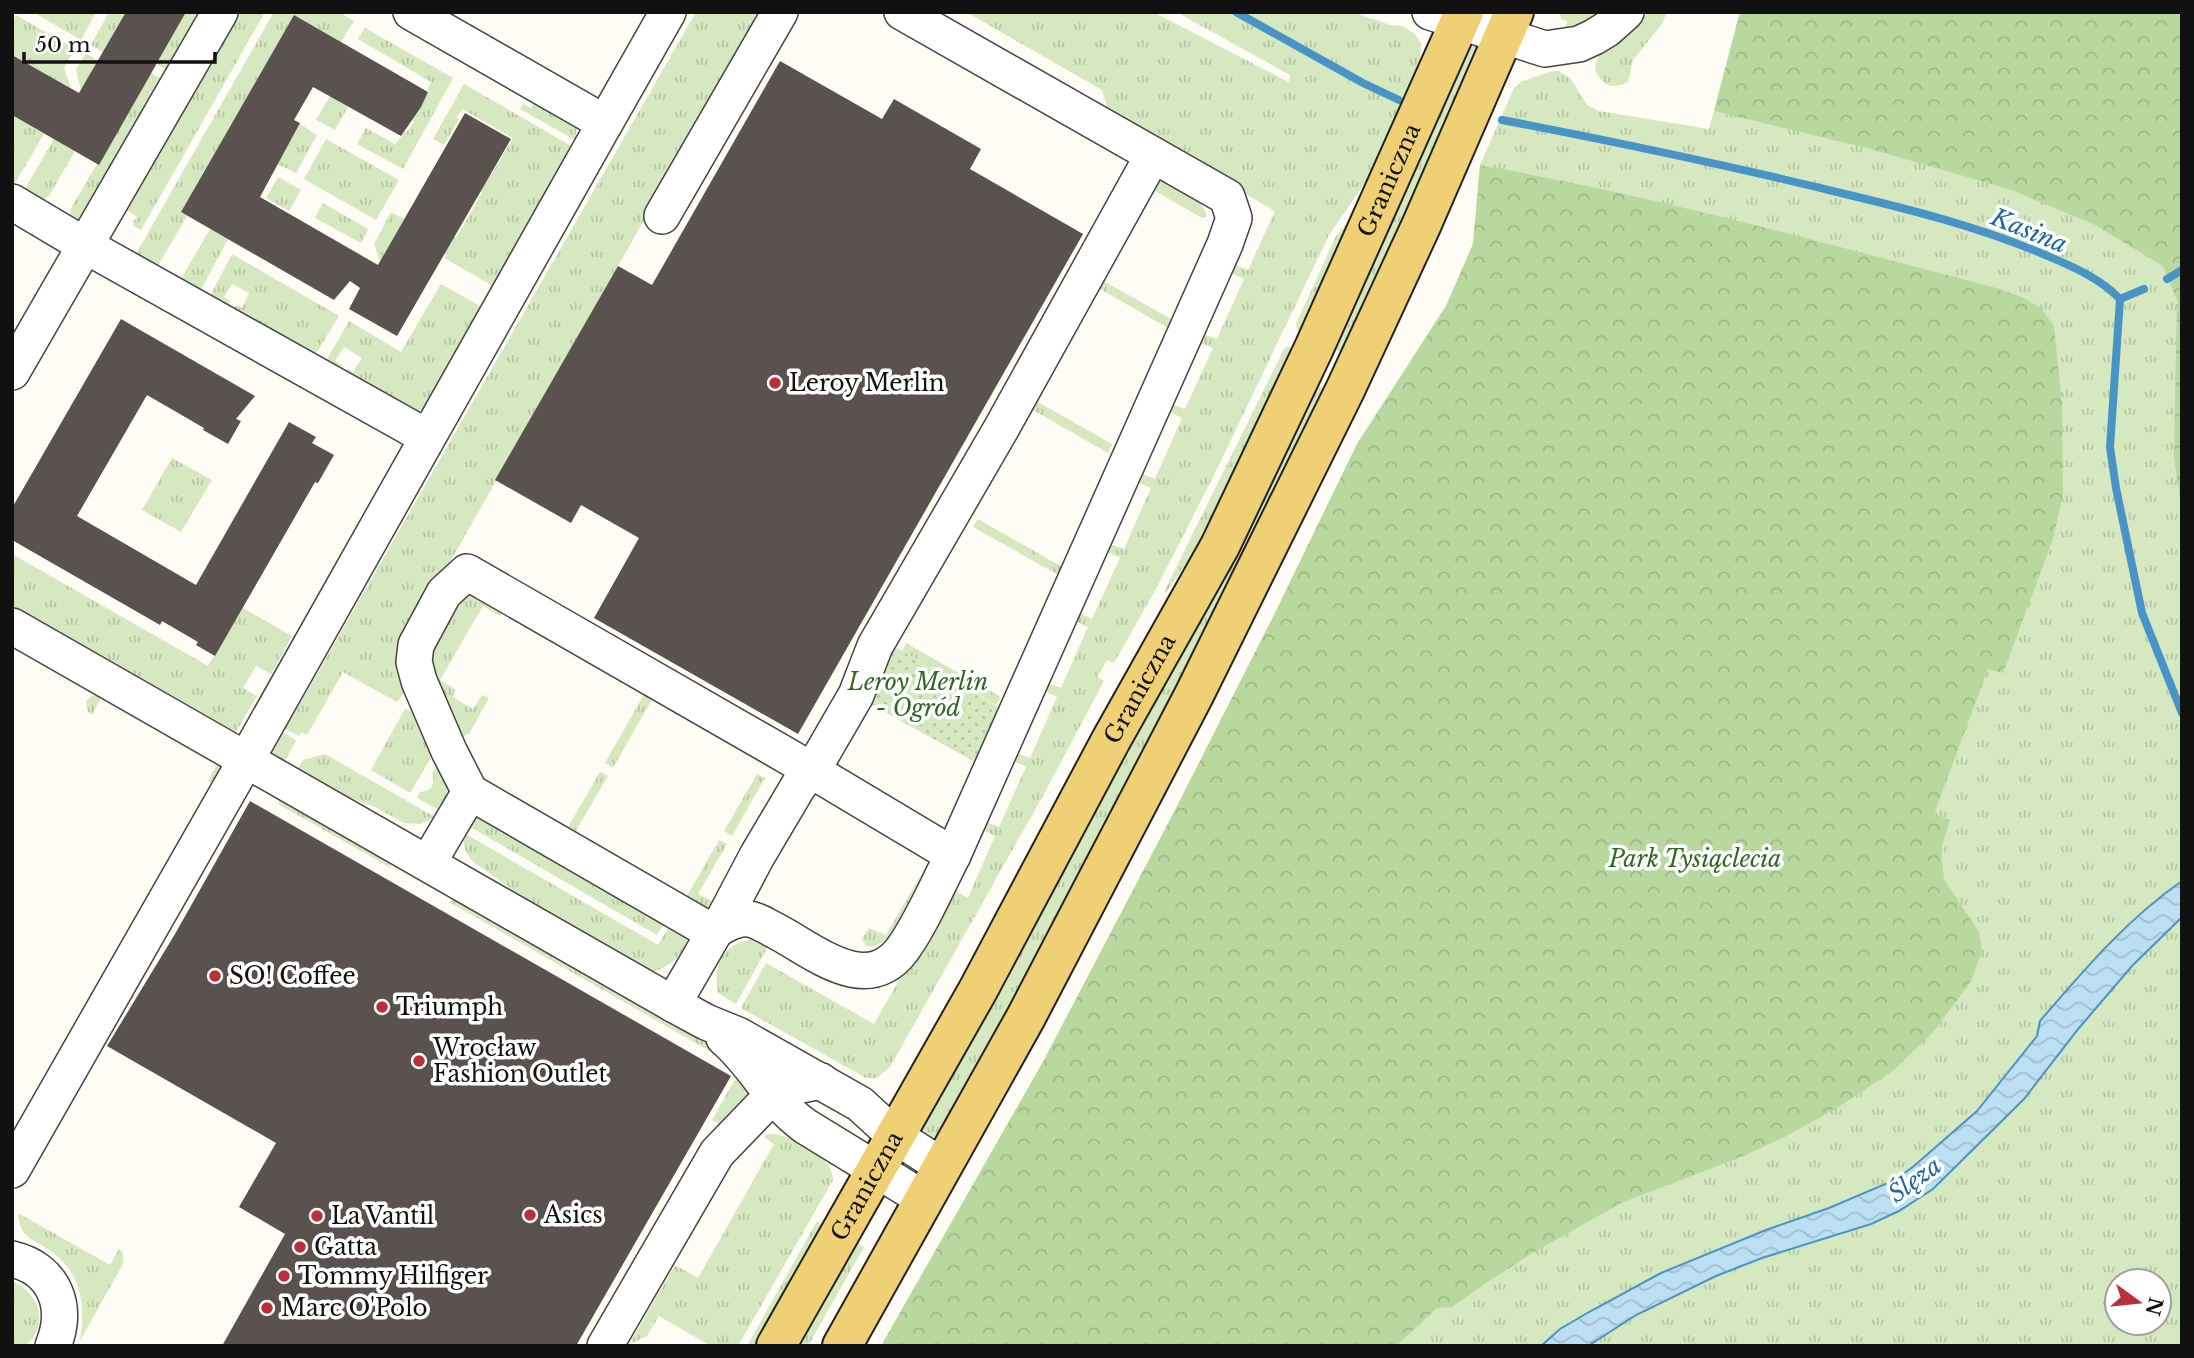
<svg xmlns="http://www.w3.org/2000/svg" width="2194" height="1358" font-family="'Libre Baskerville',serif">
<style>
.grass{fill:url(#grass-tufts);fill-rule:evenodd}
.forest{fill:url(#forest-crowns)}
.garden{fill:url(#garden-dots)}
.water{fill:url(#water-waves);stroke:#4894c6;stroke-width:2}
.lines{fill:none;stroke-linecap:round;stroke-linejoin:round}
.stream{stroke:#4894c6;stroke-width:8}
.building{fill:#59524e}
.minor-casing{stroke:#444;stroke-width:38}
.major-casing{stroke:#222;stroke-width:42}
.minor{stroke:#fff;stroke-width:35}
.major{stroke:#f0d074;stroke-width:38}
.poi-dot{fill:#b93038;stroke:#fff;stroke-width:2.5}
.labels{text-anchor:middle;stroke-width:7;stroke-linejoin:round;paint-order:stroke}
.street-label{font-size:23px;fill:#111;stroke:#fff}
.poi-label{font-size:23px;fill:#111;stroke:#fff;text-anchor:start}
.park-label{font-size:23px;font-style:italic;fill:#326624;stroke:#fff}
.water-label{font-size:24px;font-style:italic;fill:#20679c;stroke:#fff}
</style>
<defs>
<pattern id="grass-tufts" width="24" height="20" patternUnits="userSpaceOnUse" patternTransform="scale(1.75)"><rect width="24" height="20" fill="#d5e8bf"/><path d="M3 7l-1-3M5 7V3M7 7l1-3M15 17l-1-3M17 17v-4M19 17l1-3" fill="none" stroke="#b6c6a3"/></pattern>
<pattern id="forest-crowns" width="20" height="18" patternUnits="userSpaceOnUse" patternTransform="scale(1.75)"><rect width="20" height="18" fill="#b9d8a0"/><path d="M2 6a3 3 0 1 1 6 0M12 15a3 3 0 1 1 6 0" fill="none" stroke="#9eb889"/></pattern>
<pattern id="garden-dots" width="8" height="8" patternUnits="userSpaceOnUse" patternTransform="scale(1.75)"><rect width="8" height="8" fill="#d5e8bf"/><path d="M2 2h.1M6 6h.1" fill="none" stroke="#b6c6a3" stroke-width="1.8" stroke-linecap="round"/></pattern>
<pattern id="water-waves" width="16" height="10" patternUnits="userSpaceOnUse" patternTransform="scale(1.75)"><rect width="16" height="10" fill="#bcdff3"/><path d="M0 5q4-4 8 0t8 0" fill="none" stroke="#a1becf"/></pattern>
</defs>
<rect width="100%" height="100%" fill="#fefcf5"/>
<g class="grass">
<path d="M33 12H96L81 40Z"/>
<path d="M109 12H126L103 52 91 45Z"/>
<path d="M186 12H211L176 75 157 64Z"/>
<path d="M234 12H265L141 230 132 225 137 216 126 210Z"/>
<path d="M274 12H339L354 21 341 42 294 15 181 212 187 216 158 266 136 254Z"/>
<path d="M696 12H762L404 643C400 660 397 677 404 693L397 702 343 672 307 735 302 732 299 736C291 731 284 731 281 721L293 716Z"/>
<path d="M966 12H1153L1289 82 1290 75 1176 12H1353L1390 25 1402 26 1414 33 1421 43 1420 59 1413 80 1367 180 1329 235 1218 467 1157 587 1114 663 1107 660 1106 662 1097 677 1104 681 1045 792 890 1067 877 1078H866L741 1008 766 963 874 1024 950 891 953 890 968 898 995 836 980 829 983 821 999 827 1026 767 1011 760 1014 752 1030 758 1057 697 1043 690 1045 682 1061 688 1088 627 1073 620 1078 612 1092 619 1120 558 1106 551 1107 543 1124 549 1151 488 1137 482 1140 473 1155 479 1182 418 1168 411 1169 403 1185 409 1213 348 1198 342 1201 333 1217 339 1244 279 1229 272 1233 264 1248 270 1275 211 1110 117 1102 90Z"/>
<path d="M1560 12H1602L1575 27 1565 30 1567 21 1561 19Z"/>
<path d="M1648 12H1667L1662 24 1633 60 1628 82C1611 90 1604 86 1595 70 1596 49 1614 45 1628 34 1635 27 1642 20 1648 12Z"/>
<path d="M1740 12H2182V1346H881L1044 1060 1174 812 1274 615 1357 444 1446 306 1473 244 1480 165 1514 88 1521 82 1552 71H1559L1571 79 1587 105 1599 111 1709 129ZM2117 1281H2159V1323H2117Z"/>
<path d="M16 15 75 49 64 68 71 88 12 55V22Z"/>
<path d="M365 28 453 78 403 169 357 144 366 128 395 144 406 131H408L414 122 412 120 429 91 427 89 431 82 358 39Z"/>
<path d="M1479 45 1482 47 1344 353 1332 348 1466 49Z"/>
<path d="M86 53 98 61 81 91 76 69Z"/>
<path d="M151 73 170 84 86 224 70 216 71 208Z"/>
<path d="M464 84 573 147 493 286 444 258 446 255 440 252 450 236 456 238 482 193 476 188 486 172 492 174 513 138 462 109 457 117 459 119 444 145 433 139Z"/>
<path d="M330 96 348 107 335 130 316 120Z"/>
<path d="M537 97 577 127 575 140 520 109 523 104 531 108Z"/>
<path d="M12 115 44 134 15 183 12 182Z"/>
<path d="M294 120 317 135 296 173 271 161Z"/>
<path d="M54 139 75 151 49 196 44 200 25 189Z"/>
<path d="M326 139 399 180 376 220 304 179Z"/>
<path d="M278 177 301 190 289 211 266 198Z"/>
<path d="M1159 177C1175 186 1203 196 1207 217L1202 218 1153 190Z"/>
<path d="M1364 200 1303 334 1298 332 1296 324 1335 238Z"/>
<path d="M323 203 368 229 361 243 315 218Z"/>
<path d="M391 212 404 219 380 262 374 244Z"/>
<path d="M210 229 228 239 201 290 181 279Z"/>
<path d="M232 254 339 316 315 355 234 309 236 305 242 308 249 293 232 284 224 297 230 301 228 305 210 296Z"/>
<path d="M1100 279 1173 320 1168 328 1095 286Z"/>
<path d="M441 284 482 307 422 410 415 411 345 372 347 368 353 372 362 358 344 347 335 361 342 365 339 369 326 361 349 321 401 352Z"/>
<path d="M1288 346 1296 349 1201 541 1166 593 1164 592 1284 349Z"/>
<path d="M1315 384 1327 390 1114 815 950 1122 927 1143 915 1131 1100 804 1242 535Z"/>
<path d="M1031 398 1112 444 1108 453 1026 406Z"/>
<path d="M172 458 212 480 181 532 142 510Z"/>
<path d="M978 519 1064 568 1060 576 973 527Z"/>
<path d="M12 554 208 666 243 608 292 636 271 674 256 666 243 688 257 696 237 730 235 733 221 730 12 612Z"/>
<path d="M471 594 503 611 500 616 483 606 440 680 455 689 453 697 473 709 482 695 489 698 469 734 457 739 432 681 431 654 456 604Z"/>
<path d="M906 643 1001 697 996 705 902 651Z"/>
<path d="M647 689 655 694 613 768 605 763Z"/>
<path d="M102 693 223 765 214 784 208 781 217 764 101 698 92 715 88 712 86 701 94 695Z"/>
<path d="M405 709 413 712 433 754 410 793 371 770Z"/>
<path d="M277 729 296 740 282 767 270 751Z"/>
<path d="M325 754 435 817 421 824 404 823 375 807 314 785 295 774 303 760Z"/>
<path d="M438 763C448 786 451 788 441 811L417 798 420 792C432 791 436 784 432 773Z"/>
<path d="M600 772 608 776 574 834 567 829Z"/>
<path d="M757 774 765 778 732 836 724 831Z"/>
<path d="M283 795 386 854 391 868 278 804Z"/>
<path d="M472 813 667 919 657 935 465 824Z"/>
<path d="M464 833 658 945 672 922 687 934C687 953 669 968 651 972L569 931 475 863C466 855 462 845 464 833Z"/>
<path d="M719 840 727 844 698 894 713 902V904L709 910 684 901Z"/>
<path d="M913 850 932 862C924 884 894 952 866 946L862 939 869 928 886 935 929 861Z"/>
<path d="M461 896 734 1053C752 1092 755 1093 730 1130L712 1120 741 1069 449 902Z"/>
<path d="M758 939 770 943 736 1004 718 993C712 961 725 941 758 939Z"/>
<path d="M768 1134C789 1133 834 1156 833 1180L738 1346H711L659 1316 647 1336 632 1343 631 1341 675 1265 698 1278 774 1144 764 1137Z"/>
<path d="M18 1213 110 1265 119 1249 123 1253V1264L80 1341C86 1307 82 1274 52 1252 34 1238 20 1240 18 1213Z"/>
<path d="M817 1221 826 1226 759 1346H747Z"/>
<path d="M851 1239 864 1247 808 1346H792Z"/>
<path d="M12 1281C39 1293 51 1324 25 1346H12Z"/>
</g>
<g class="forest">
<path d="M1740 12H2182V513L2174 457 2177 300 2163 266 2095 225 2012 190 1867 148 1714 111Z"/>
<path d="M1480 165C1654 196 1825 243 1996 288L2022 297 2041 308 2054 326 2062 404 2063 495 2053 539 2003 673 1988 669 1934 814 1950 820 1941 849 1944 879 1979 932 1982 952 1970 983 1933 1032 1894 1070 1840 1106 1783 1138 1741 1157 1621 1203 1531 1254 1486 1283 1452 1307 1437 1308 1396 1346H881L1044 1060 1174 812 1274 615 1357 444 1446 306 1473 244Z"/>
</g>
<path class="garden" d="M890 644 1000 708 975 762 863 700Z"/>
<path class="water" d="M2182 881V917L2132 966 2079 1028 2024 1099 1933 1189 1899 1211 1871 1224 1762 1258 1716 1276 1636 1315 1588 1346H1541L1560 1329 1589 1312 1661 1273 1766 1230 1829 1208 1895 1180 1914 1166 1977 1111 2037 1036 2040 1021C2083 971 2127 919 2182 881Z"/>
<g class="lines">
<g class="stream">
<path d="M1236 12 1363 83 1399 100"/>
<path d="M1502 120C1617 142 1731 166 1845 194 1912 210 1979 227 2043 254 2071 266 2099 277 2120 299L2110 447 2116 488 2142 613 2182 713"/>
<path d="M2167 279 2182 270"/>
<path d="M2120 299 2144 289"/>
</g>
</g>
<g class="building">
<path d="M126 12H186L99 165 12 115V55L79 93Z"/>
<path d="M294 15 428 92 421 107 401 136 313 87 294 120 300 123 260 197 378 265 465 113 511 139 397 336 349 309 360 288 350 281 334 300 181 212Z"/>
<path d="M780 61 882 119 894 99 981 149 970 169 1083 234 798 734 594 618 639 538 581 505 571 523 495 480 618 266 652 285Z"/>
<path d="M121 319 255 396 236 419 241 421 228 444 203 430 204 428 147 395 77 516 196 585 289 422 316 437 312 443 334 455 318 483 315 482 215 656 196 645 198 642 162 621 160 625 12 540V508Z"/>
<path d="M250 801 731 1076 576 1346H222L285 1234 239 1207 276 1143 107 1046 175 934Z"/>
</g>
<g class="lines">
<g class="minor-casing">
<g id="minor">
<path d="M902 12 1227 197 1234 218 1225 244 953 855"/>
<path d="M1430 12 1545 49 1579 44 1594 37 1607 29 1626 12"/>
<path d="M605 123 668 12"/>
<path d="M12 202 86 246 427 437"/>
<path d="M662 216 780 12"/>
<path d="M12 372 220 12"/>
<path d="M12 626 673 1004 706 1022 738 1035 860 1104 895 1136 942 1166"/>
<path d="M428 863 470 792"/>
<path d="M714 933 470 792 449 751 419 681 414 662 416 645 444 593 467 572 789 757 953 855C938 884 921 924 902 950 865 998 812 949 774 930 766 926 758 920 749 919 738 917 728 923 719 928"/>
<path d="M673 1004 714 933 719 928 757 856 799 785 812 771 856 695 875 646 1001 429 1153 155"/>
<path d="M724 1038C756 1065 769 1100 805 1126L924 1199"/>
<path d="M12 1170 246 760 605 123 411 12"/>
<path d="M12 1259C55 1269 69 1307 53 1346"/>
<path d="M605 1346 717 1153 772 1096 786 1088 821 1081"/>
</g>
</g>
<g class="major-casing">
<g id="major">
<path id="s1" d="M776 1346 978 990 1111 740 1220 546 1314 348 1464 12"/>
<path d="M842 1346 1026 1017 1194 695 1345 390 1421 226 1514 12"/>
</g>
</g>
<use href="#minor" class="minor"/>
<use href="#major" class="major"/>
</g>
<g class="poi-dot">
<circle cx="775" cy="383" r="7"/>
<circle cx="215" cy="976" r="7"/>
<circle cx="382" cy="1007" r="7"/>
<circle cx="419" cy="1061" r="7"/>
<circle cx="530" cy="1215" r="7"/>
<circle cx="317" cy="1216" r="7"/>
<circle cx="300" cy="1247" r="7"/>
<circle cx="284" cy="1276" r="7"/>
<circle cx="267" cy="1308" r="7"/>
</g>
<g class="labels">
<g class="street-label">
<text dy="8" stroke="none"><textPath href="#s1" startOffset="1318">Graniczna</textPath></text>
<text dy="8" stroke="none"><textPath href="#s1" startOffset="751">Graniczna</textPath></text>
<text dy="8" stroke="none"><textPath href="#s1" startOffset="184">Graniczna</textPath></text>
</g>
<g class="poi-label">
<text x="789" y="391">Leroy Merlin</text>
<text x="229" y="984">SO! Coffee</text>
<text x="396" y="1015">Triumph</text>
<text x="433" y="1056">Wrocław<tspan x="433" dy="26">Fashion Outlet</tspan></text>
<text x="544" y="1223">Asics</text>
<text x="331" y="1224">La Vantil</text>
<text x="314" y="1255">Gatta</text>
<text x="298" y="1284">Tommy Hilfiger</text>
<text x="281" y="1316">Marc O'Polo</text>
</g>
<g class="park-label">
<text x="918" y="690">Leroy Merlin<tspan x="918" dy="26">- Ogród</tspan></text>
<text x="1695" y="867">Park Tysiąclecia</text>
</g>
<g class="water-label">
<text transform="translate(2029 231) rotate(22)" y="8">Kasina</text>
<text transform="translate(1915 1180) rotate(-36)" y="8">Ślęza</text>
</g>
</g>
<rect width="2194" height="1358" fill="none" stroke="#111111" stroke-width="28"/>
<g transform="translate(2138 1302) rotate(105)"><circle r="33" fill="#ffffff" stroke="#a0a0a0" stroke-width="2"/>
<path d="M0-5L12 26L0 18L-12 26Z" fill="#b93038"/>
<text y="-10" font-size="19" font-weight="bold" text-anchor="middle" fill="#111111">N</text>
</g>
<path d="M24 52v10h191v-10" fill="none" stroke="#111111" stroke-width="3.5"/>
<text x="35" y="52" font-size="21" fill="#111111" stroke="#ffffff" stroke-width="5" paint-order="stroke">50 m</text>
</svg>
